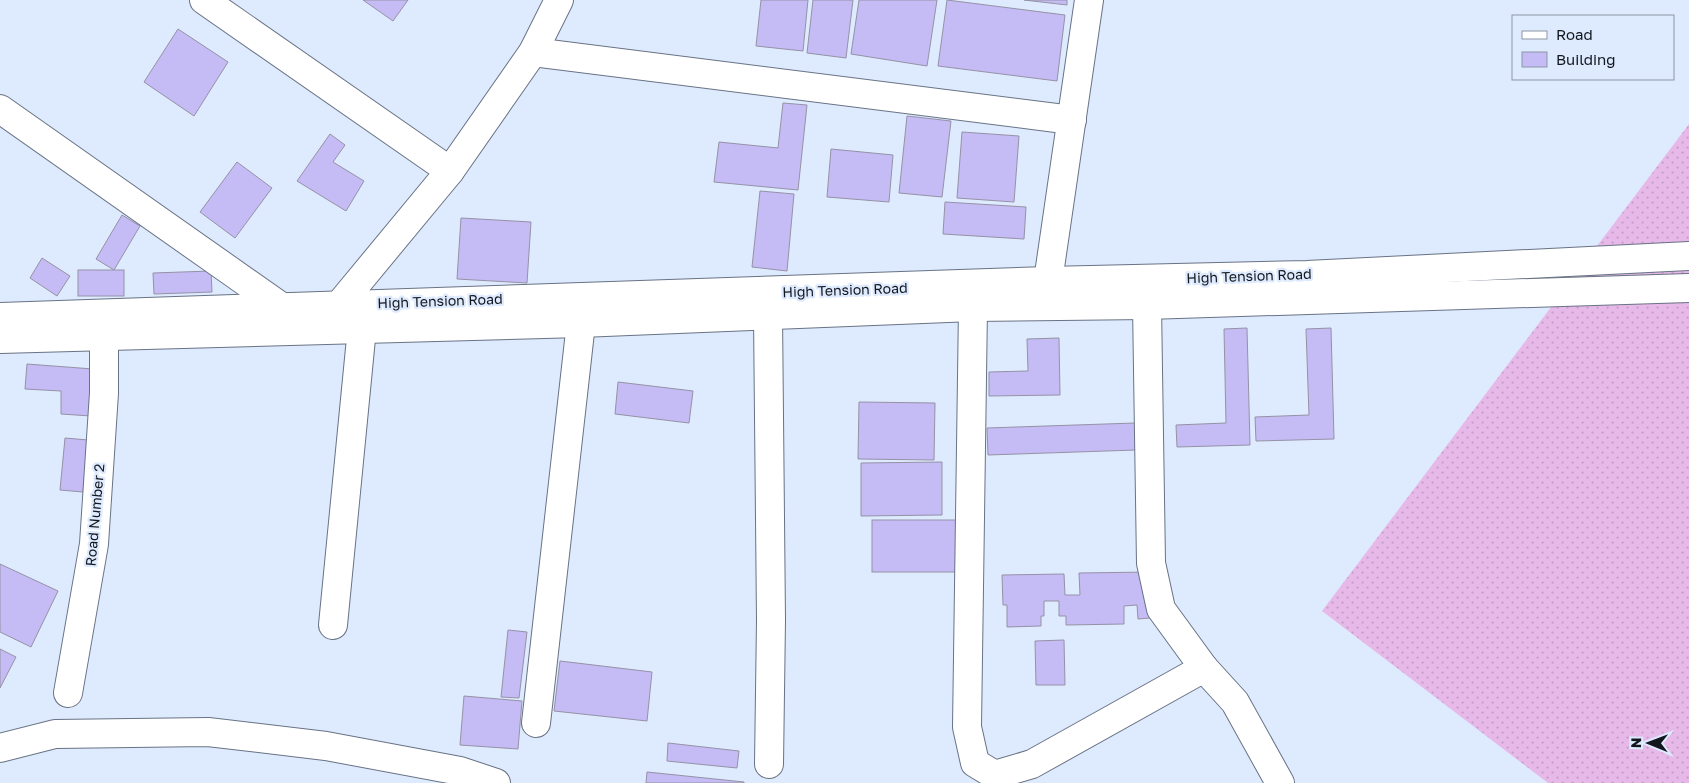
<svg xmlns="http://www.w3.org/2000/svg" width="1689" height="783" font-family="'Golos Text',sans-serif">
<style>
.grass{fill:url(#grass-dots)}
.building{fill:#c5bbf5;stroke:#9592a6}
.lines{fill:none;stroke-linecap:round;stroke-linejoin:round}
.minor-casing{stroke:#687384;stroke-width:30}
.minor{stroke:#fff;stroke-width:28}
.labels{text-anchor:middle;stroke-width:4.5;stroke-linejoin:round;paint-order:stroke}
.street-label{font-size:14px;fill:#12161d;stroke:#deeafe}
</style>
<defs>
<pattern id="grass-dots" width="8" height="8" patternUnits="userSpaceOnUse" patternTransform="scale(1.25)"><rect width="8" height="8" fill="#e7b9e9"/><path d="M2 2h.1M6 6h.1" fill="none" stroke="#c59ec7" stroke-width="1.8" stroke-linecap="round"/></pattern>
</defs>
<rect width="100%" height="100%" fill="#deeafe"/>
<path class="grass" d="M1689 124V783H1548L1322 611Z"/>
<g class="building">
<path d="M363 0H408L393 21Z"/>
<path d="M761 0H808L803 51 756 46Z"/>
<path d="M813 0H853L846 58 807 53Z"/>
<path d="M859 0H937L927 66 851 54Z"/>
<path d="M947 0 1065 15 1057 81 938 66Z"/>
<path d="M1024 0H1067V5Z"/>
<path d="M178 29 228 62 194 116 144 82Z"/>
<path d="M783 103 807 105 798 190 714 182 719 142 778 148Z"/>
<path d="M907 116 951 121 942 197 899 193Z"/>
<path d="M962 132 1019 136 1014 202 957 198Z"/>
<path d="M330 134 345 145 333 162 364 181 346 211 297 181Z"/>
<path d="M831 149 893 155 889 202 827 197Z"/>
<path d="M237 162 272 188 235 238 200 212Z"/>
<path d="M760 191 794 194 787 271 752 267Z"/>
<path d="M945 202 1026 207 1024 239 943 234Z"/>
<path d="M122 215 140 226 114 270 96 259Z"/>
<path d="M461 218 531 222 527 283 457 279Z"/>
<path d="M42 258 70 276 57 296 30 278Z"/>
<rect x="78" y="270" width="46" height="26"/>
<path d="M211 271 212 292 154 294 153 273Z"/>
<path d="M1247 328 1250 445 1177 447 1176 425 1226 423 1224 329Z"/>
<path d="M1331 328 1334 439 1256 441 1255 417 1309 415 1306 329Z"/>
<path d="M1059 338 1060 395 989 396V372L1028 371 1027 339Z"/>
<path d="M27 364 93 369 91 416 61 414V391L25 389Z"/>
<path d="M618 382 693 391 689 423 615 414Z"/>
<path d="M859 402 935 403 934 460 858 459Z"/>
<path d="M1135 423 1136 450 988 455 987 428Z"/>
<path d="M65 438 88 440 83 492 60 490Z"/>
<path d="M942 462V515L861 516V463Z"/>
<rect x="872" y="520" width="89" height="52"/>
<path d="M0 564 58 591 31 647 0 632Z"/>
<path d="M1149 572 1150 618 1138 619 1137 605 1124 606V624L1066 625V616H1059V601H1044V616H1041V626L1007 627V605H1003L1002 575 1064 574 1065 595H1080L1079 573Z"/>
<path d="M508 630 527 632 519 698 501 697Z"/>
<path d="M1064 640 1065 685H1036L1035 641Z"/>
<path d="M0 649 16 657 0 688Z"/>
<path d="M560 661 652 672 647 721 554 711Z"/>
<path d="M464 696 522 701 518 749 460 745Z"/>
<path d="M668 743 739 751 737 768 667 761Z"/>
<path d="M647 772 744 782V783H646Z"/>
</g>
<g class="lines">
<g class="minor-casing">
<g id="minor">
<path d="M204 0 450 171"/>
<path d="M533 52 1072 120"/>
<path d="M0 109 283 308"/>
<path d="M1048 281 1089 0"/>
<path d="M340 304 450 171 533 52 559 0"/>
<path d="M1147 305 1151 563 1161 609 1204 668 1235 702 1280 783"/>
<path d="M973 307 967 727 975 763 995 775 1032 764 1204 668"/>
<path d="M768 315 771 620 769 764"/>
<path d="M0 317 1048 281 1307 275 1689 256"/>
<path d="M0 339 581 323 973 307 1147 305 1689 288"/>
<path d="M333 625 362 328V310"/>
<path d="M68 693 94 544 104 393V336"/>
<path d="M536 723 581 323"/>
<path d="M0 748 55 734 208 732 326 746 460 771 496 783"/>
</g>
</g>
<use href="#minor" class="minor"/>
</g>
<g class="labels">
<g class="street-label">
<text transform="translate(1249 276) rotate(-2)" y="5">High Tension Road</text>
<text transform="translate(845 290) rotate(-2)" y="5">High Tension Road</text>
<text transform="translate(440 301) rotate(-2)" y="5">High Tension Road</text>
<text transform="translate(95 515) rotate(-85)" y="5">Road Number 2</text>
</g>
</g>
<rect x="1512" y="15" width="162" height="65" fill="#deeafe" stroke="#8c95a4"/>
<rect x="1522" y="31" width="25" height="8" fill="#ffffff" stroke="#8c95a4"/>
<text x="1556" y="40" font-size="15" fill="#12161d">Road</text>
<rect x="1522" y="52" width="25" height="15" fill="#c5bbf5" stroke="#8c95a4"/>
<text x="1556" y="65" font-size="15" fill="#12161d">Building</text>
<g transform="translate(1649 743) rotate(271)" stroke="#deeafe" stroke-width="4" paint-order="stroke">
<path d="M0-4L9 19L0 12L-9 19Z" fill="#12161d"/>
<text y="-8" font-size="14" font-weight="bold" text-anchor="middle" fill="#12161d">N</text>
</g>
</svg>
